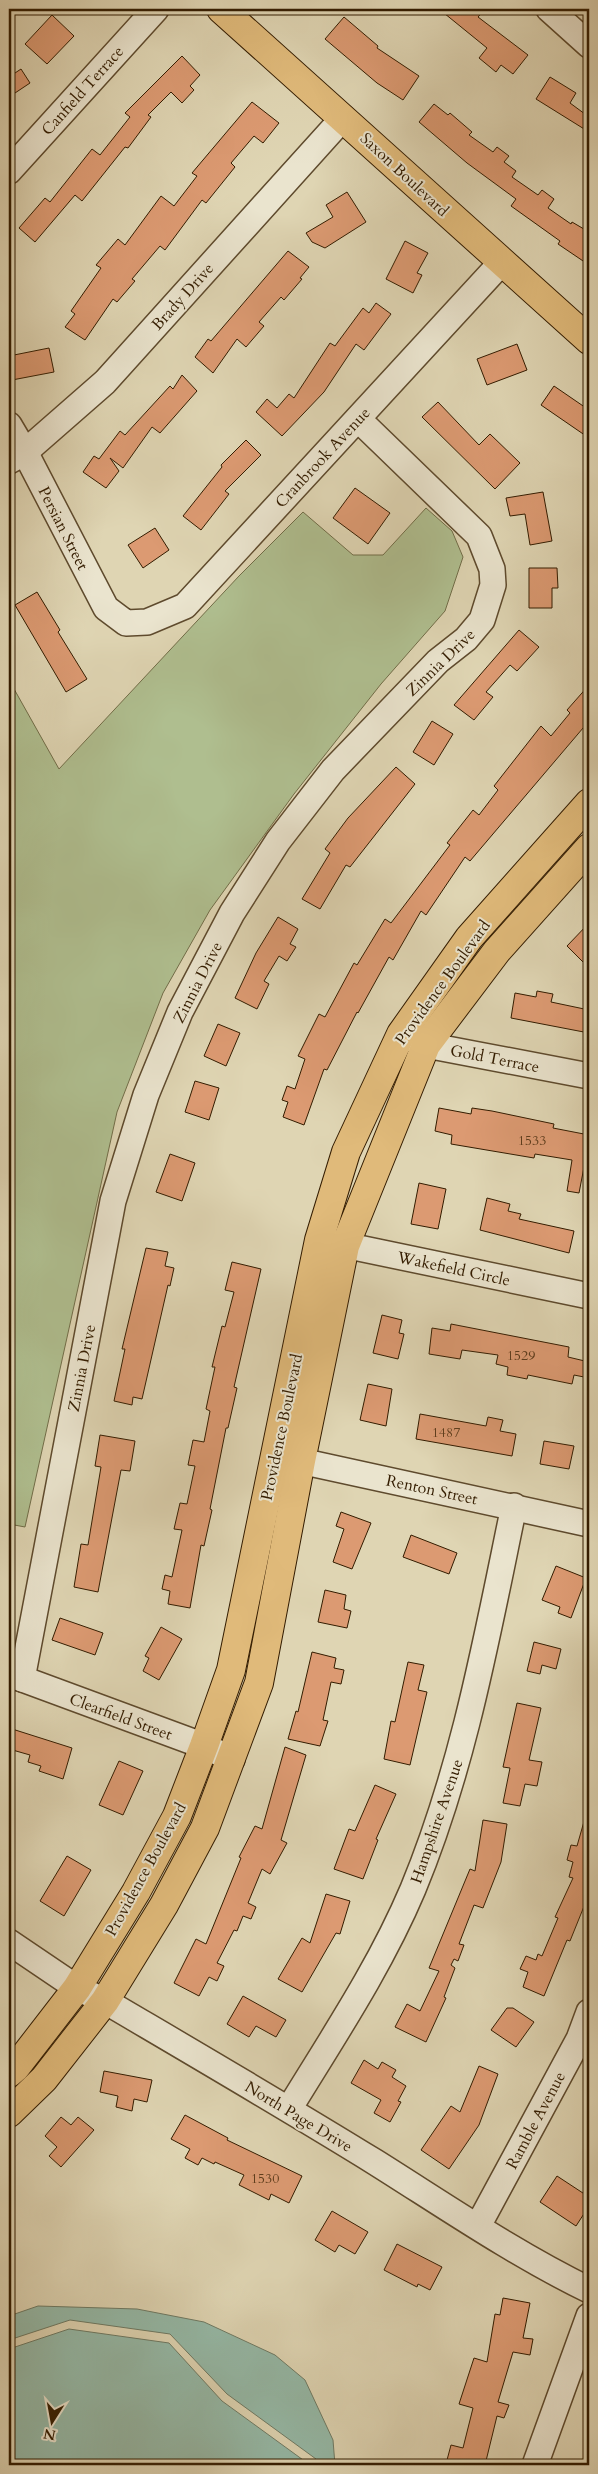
<svg xmlns="http://www.w3.org/2000/svg" width="598" height="2474" font-family="Cardo,serif">
<style>
.green{fill:#afbe8f;stroke:#716d48}
.water{fill:#95b9a7;stroke:#6e7a64}
.building{fill:#dc9a72;stroke:#331c00}
.lines{fill:none;stroke-linecap:round;stroke-linejoin:round}
.minor-casing{stroke:#5e4a2d;stroke-width:28}
.major-casing{stroke:#331c00;stroke-width:30}
.minor{stroke:#eae4ce;stroke-width:25}
.major{stroke:#e0ba7a;stroke-width:28}
.labels{text-anchor:middle;stroke-width:4;stroke-linejoin:round;paint-order:stroke}
.number-label{font-size:14px;fill:#5d3c1c}
.street-label{font-size:16px;fill:#331c00;stroke:#eae4ce}
</style>
<rect width="100%" height="100%" fill="#dfd5b3"/>
<filter id="stains"><feTurbulence type="fractalNoise" baseFrequency=".004" numOctaves="4"/><feColorMatrix values="0 0 0 0 .2 0 0 0 0 .09 0 0 0 0 .02 0 0 0 .5 -.17"/></filter>
<radialGradient id="worn" r=".72"><stop offset=".6" stop-color="#630" stop-opacity="0"/><stop offset="1" stop-color="#630" stop-opacity=".3"/></radialGradient>
<path class="green" d="M426 508 452 531 463 557 445 611 381 684 294 794 210 910 163 993 117 1112 25 1527 9 1524V825L14 819 9 810V680L59 769 239 576 303 512 353 555H383Z"/>
<g class="water">
<path d="M38 2306 137 2309 204 2322 275 2355 305 2380 333 2440 335 2465H319L316 2459 227 2394 170 2334 70 2320 9 2340V2316Z"/>
<path d="M69 2329 169 2343 222 2401 310 2465H9V2349Z"/>
</g>
<g class="building">
<path d="M439 9H485L478 17 528 55 513 74 501 65 496 72 479 58 487 48Z"/>
<path d="M52 15 74 36 47 64 25 44Z"/>
<path d="M344 17 378 46 377 48 419 76 403 100 377 83 325 39Z"/>
<path d="M182 56 200 75 190 86 194 90 182 103 171 92 148 115 151 117 128 148 125 147 82 201 75 195 35 242 19 228 45 198 50 202 92 149 100 155 130 117 125 113Z"/>
<path d="M21 69 30 83 9 97V77Z"/>
<path d="M550 77 576 93 570 103 589 117V132L536 99Z"/>
<path d="M252 102 279 123 263 143 254 136 231 163 235 167 206 203 202 200 165 250 160 246 132 279 135 281 117 302 113 299 85 340 65 327 75 314 71 311 101 268 96 265 118 239 125 245 161 196 174 206 197 176 192 173Z"/>
<path d="M434 104 448 115 450 113 472 132 469 135 493 152 497 147 509 156 504 162 516 171 512 177 538 195 542 190 554 199 548 208 571 224 572 222 589 232V265L558 244 560 241 511 206 516 199 467 163 419 122Z"/>
<path d="M347 192 366 222 325 248 312 242 306 233 333 217 326 205Z"/>
<path d="M405 241 428 253 417 273 422 275 413 293 386 279Z"/>
<path d="M288 251 309 267 300 278 302 279 284 300 281 297 259 322 264 326 246 347 237 339 213 373 195 357 208 339 211 341Z"/>
<path d="M376 303 391 314 364 350 356 344 324 392 282 436 256 412 267 399 277 408 289 394 294 398 330 343 335 346 363 308 369 313Z"/>
<path d="M517 344 527 370 487 385 477 359Z"/>
<path d="M49 348 54 372 12 380 9 356Z"/>
<path d="M182 375 197 391 160 433 152 427 123 468 110 458 119 471 106 488 83 472 94 456 99 459 120 431 125 435 170 386 173 389Z"/>
<path d="M554 386 589 410V438L541 405Z"/>
<path d="M438 402 479 445 490 434 520 463 495 489 422 417Z"/>
<path d="M246 440 261 455 225 491 229 494 201 530 183 516 222 467 221 465Z"/>
<path d="M355 488 390 513 368 544 333 518Z"/>
<path d="M543 492 552 541 530 545 525 514 510 516 506 498Z"/>
<path d="M155 528 169 550 143 568 128 545Z"/>
<path d="M529 568H557L558 588H552V608H529Z"/>
<path d="M37 592 60 630 58 632 87 679 66 692 15 605Z"/>
<path d="M519 630 539 647 517 671 510 665 486 692 493 697 474 720 454 705Z"/>
<path d="M589 685V721L470 861 465 857 426 915 421 911 393 960 389 957 358 1013 357 1012 327 1070 324 1069 304 1125 283 1117 288 1102 282 1100 287 1086 295 1089 305 1059 298 1056 319 1014 325 1017 354 963 357 965 385 919 391 923 450 845 447 843 473 810 479 815 498 790 494 786 541 726 551 736 570 713 567 710Z"/>
<path d="M432 721 453 734 434 765 413 752Z"/>
<path d="M396 767 415 784 350 867 346 865 320 909 302 899 330 853 325 849 348 818Z"/>
<path d="M278 917 298 929 290 944 296 947 287 961 279 956 264 981 269 984 257 1009 235 998 256 953Z"/>
<path d="M589 923V968L567 946Z"/>
<path d="M537 991 553 994 551 1002 589 1010V1033L511 1018 515 993 536 997Z"/>
<path d="M218 1024 240 1033 226 1066 204 1056Z"/>
<path d="M195 1081 219 1088 209 1120 185 1112Z"/>
<path d="M439 1108 471 1114 472 1108 492 1111 554 1124 553 1128 589 1135V1163L585 1162 579 1193 567 1191 572 1160 535 1154 534 1158 451 1144 452 1135 435 1131Z"/>
<path d="M170 1154 195 1163 182 1201 156 1192Z"/>
<path d="M419 1183 446 1189 438 1229 411 1224Z"/>
<path d="M487 1198 510 1204 508 1211 521 1214 519 1219 574 1231 569 1253 480 1230Z"/>
<path d="M146 1248 168 1252 165 1266 174 1268 170 1286 168 1285 142 1399 133 1397 132 1405 114 1401 125 1349H122Z"/>
<path d="M232 1262 261 1269 234 1387 237 1388 228 1428H226L210 1509 212 1510 204 1546 201 1545 190 1608 168 1604 170 1591 162 1589 165 1575 172 1577 182 1530 174 1529 180 1503 187 1504 195 1466 188 1465 193 1440 204 1442 210 1411 206 1409 215 1367H212L222 1326 225 1327 234 1292 225 1290Z"/>
<path d="M382 1315 402 1320 399 1333 404 1334 398 1359 373 1353Z"/>
<path d="M451 1324 569 1347 568 1357 589 1362V1378L574 1375 572 1384 528 1375 527 1379 507 1375 508 1367 496 1364 498 1355 462 1350 460 1359 429 1354 432 1328 450 1331Z"/>
<path d="M368 1384 392 1389 386 1426 360 1420Z"/>
<path d="M420 1414 486 1426 488 1417 503 1420 500 1431 516 1434 512 1456 416 1439Z"/>
<path d="M100 1435 135 1441 130 1471 121 1470 98 1592 74 1587 81 1544 88 1545 101 1467 95 1466Z"/>
<path d="M544 1441 574 1446 569 1469 540 1464Z"/>
<path d="M341 1512 371 1523 352 1569 333 1562 344 1529 336 1526Z"/>
<path d="M411 1535 457 1553 449 1574 403 1557Z"/>
<path d="M556 1566 586 1578 571 1618 558 1613 560 1607 542 1600Z"/>
<path d="M325 1590 346 1595 344 1609 351 1611 347 1628 318 1622Z"/>
<path d="M60 1618 103 1633 95 1655 52 1640Z"/>
<path d="M161 1627 182 1639 159 1680 143 1671 149 1658 145 1656Z"/>
<path d="M534 1642 561 1649 556 1669 542 1665 540 1674 527 1671Z"/>
<path d="M312 1652 336 1658 334 1668 344 1670 341 1684 331 1682 323 1720 328 1721 320 1746 288 1739 296 1711 298 1712Z"/>
<path d="M408 1662 424 1665 418 1690 427 1692 410 1765 384 1759 391 1721 395 1722Z"/>
<path d="M517 1703 541 1708 529 1760 542 1762 537 1786 525 1784 520 1806 503 1803 510 1768 503 1767Z"/>
<path d="M9 1728 72 1748 63 1779 39 1771 41 1766 28 1762 30 1755 9 1749Z"/>
<path d="M285 1747 306 1755 281 1840 287 1843 270 1874 262 1869 248 1903 256 1907 251 1919 243 1916 237 1931 234 1930 217 1963 224 1966 217 1981 209 1977 199 1996 174 1983 196 1939 206 1944 241 1858 239 1857 255 1826 262 1829Z"/>
<path d="M119 1761 143 1771 123 1815 99 1805Z"/>
<path d="M375 1785 396 1794 376 1839 378 1840 363 1879 334 1869 349 1829 355 1831Z"/>
<path d="M585 1818H589V1894L570 1941 567 1940 544 1996 523 1987 528 1972 520 1969 526 1956 536 1960 538 1954 542 1956 558 1918 555 1917 573 1878 569 1877 573 1862 567 1860 571 1845 577 1846Z"/>
<path d="M483 1820 507 1824 501 1862 483 1908 474 1905 459 1944 464 1945 458 1961 454 1959 451 1965 455 1968 444 1997 446 1998 426 2042 395 2027 407 2004 420 2011 439 1971 429 1968 470 1869 475 1871Z"/>
<path d="M67 1856 91 1870 64 1916 40 1901Z"/>
<path d="M326 1894 350 1901 340 1934 336 1933 302 1992 278 1979 302 1938 310 1943Z"/>
<path d="M243 1996 286 2020 276 2037 256 2026 249 2037 227 2024Z"/>
<path d="M507 2008H513L534 2022 516 2047 491 2030Z"/>
<path d="M364 2060 378 2069 382 2062 396 2070 392 2077 406 2086 398 2101 401 2102 390 2122 374 2113 381 2100 351 2083Z"/>
<path d="M479 2066 498 2074 479 2125 449 2169 421 2150 451 2106 460 2112Z"/>
<path d="M104 2071 152 2080 147 2102 134 2099 132 2111 116 2107 118 2096 100 2092Z"/>
<path d="M185 2115 228 2138 227 2140 302 2176 289 2203 271 2194 269 2200 239 2185 244 2175 215 2162 214 2164 202 2158 198 2165 185 2158 190 2149 171 2139Z"/>
<path d="M61 2117 71 2125 78 2117 94 2130 61 2167 49 2156 57 2147 45 2136Z"/>
<path d="M557 2176 589 2197V2206L576 2226 540 2202Z"/>
<path d="M332 2211 368 2232 355 2254 339 2245 335 2252 315 2240Z"/>
<path d="M397 2244 442 2267 430 2290 418 2284 417 2287 384 2270Z"/>
<path d="M503 2298 530 2303 523 2338 533 2339 530 2355 513 2352 498 2402 509 2405 504 2418 497 2416 485 2465H453L454 2462 447 2460 451 2445 463 2448 473 2408 459 2404 474 2358 487 2362 495 2314 500 2315Z"/>
</g>
<g class="lines">
<g class="minor-casing">
<g id="minor">
<path d="M549 9 589 45"/>
<path d="M9 171 156 9"/>
<path d="M9 425 25 452 106 608 126 623 147 622 185 606 501 263"/>
<path d="M9 461 25 452 105 382 343 118"/>
<path d="M408 1037 426 1045 589 1076"/>
<path d="M325 1241 589 1296"/>
<path d="M282 1457 589 1524"/>
<path d="M9 1674 204 1746 232 1759"/>
<path d="M22 1679 113 1201 146 1095 180 1012 232 913 278 841 333 770 438 661 466 639 482 620 493 585 492 569 479 536 358 419"/>
<path d="M9 1942 77 1988 105 2001C195 2054 286 2107 375 2162 445 2206 515 2254 589 2290"/>
<path d="M289 2109C333 2037 380 1967 413 1889 464 1766 487 1636 514 1506"/>
<path d="M478 2226 579 2039 589 2012"/>
<path d="M535 2465 589 2316"/>
</g>
</g>
<g class="major-casing">
<g id="major">
<path d="M221 9 589 340"/>
<path d="M9 2073 16 2067 77 1988 136 1892 177 1816 204 1746 231 1670 319 1240 346 1152 401 1034 469 938 589 803"/>
<path d="M9 2113 44 2079 105 2001 164 1905 205 1828 259 1683 301 1461 345 1246 426 1045 497 951 589 848"/>
</g>
</g>
<use href="#minor" class="minor"/>
<use href="#major" class="major"/>
</g>
<g class="labels">
<g class="number-label">
<text x="532" y="1145">1533</text>
<text x="521" y="1360">1529</text>
<text x="446" y="1437">1487</text>
<text x="265" y="2183">1530</text>
</g>
<g class="street-label">
<text transform="translate(82 90) rotate(-48)" y="6">Canfield Terrace</text>
<text transform="translate(405 174) rotate(43)" y="6">Saxon Boulevard</text>
<text transform="translate(182 296) rotate(-48)" y="6">Brady Drive</text>
<text transform="translate(322 457) rotate(-47)" y="6">Cranbrook Avenue</text>
<text transform="translate(64 528) rotate(63)" y="6">Persian Street</text>
<text transform="translate(440 662) rotate(-44)" y="6">Zinnia Drive</text>
<text transform="translate(197 982) rotate(-63)" y="6">Zinnia Drive</text>
<text transform="translate(442 982) rotate(-54)" y="6">Providence Boulevard</text>
<text transform="translate(495 1058) rotate(11)" y="6">Gold Terrace</text>
<text transform="translate(454 1268) rotate(12)" y="6">Wakefield Circle</text>
<text transform="translate(81 1368) rotate(-79)" y="6">Zinnia Drive</text>
<text transform="translate(281 1427) rotate(-78)" y="6">Providence Boulevard</text>
<text transform="translate(432 1489) rotate(12)" y="6">Renton Street</text>
<text transform="translate(121 1716) rotate(20)" y="6">Clearfield Street</text>
<text transform="translate(436 1821) rotate(-71)" y="6">Hampshire Avenue</text>
<text transform="translate(145 1869) rotate(-61)" y="6">Providence Boulevard</text>
<text transform="translate(299 2116) rotate(31)" y="6">North Page Drive</text>
<text transform="translate(535 2120) rotate(-62)" y="6">Ramble Avenue</text>
</g>
</g>
<rect width="598" height="2474" fill="none" stroke="#dfd5b3" stroke-width="30"/>
<rect x="10" y="10" width="578" height="2454" fill="none" stroke="#331c00" stroke-width="2.5"/>
<rect x="15" y="15" width="568" height="2444" fill="none" stroke="#331c00"/>
<g transform="translate(52 2422) rotate(191)" stroke="#eae4ce" stroke-width="4" paint-order="stroke">
<path d="M0-4L9 19L0 12L-9 19Z" fill="#331c00"/>
<text y="-8" font-size="14" font-weight="bold" text-anchor="middle" fill="#331c00">N</text>
</g>
<rect width="100%" height="100%" filter="url(#stains)"/>
<rect width="100%" height="100%" fill="url(#worn)"/>
</svg>
